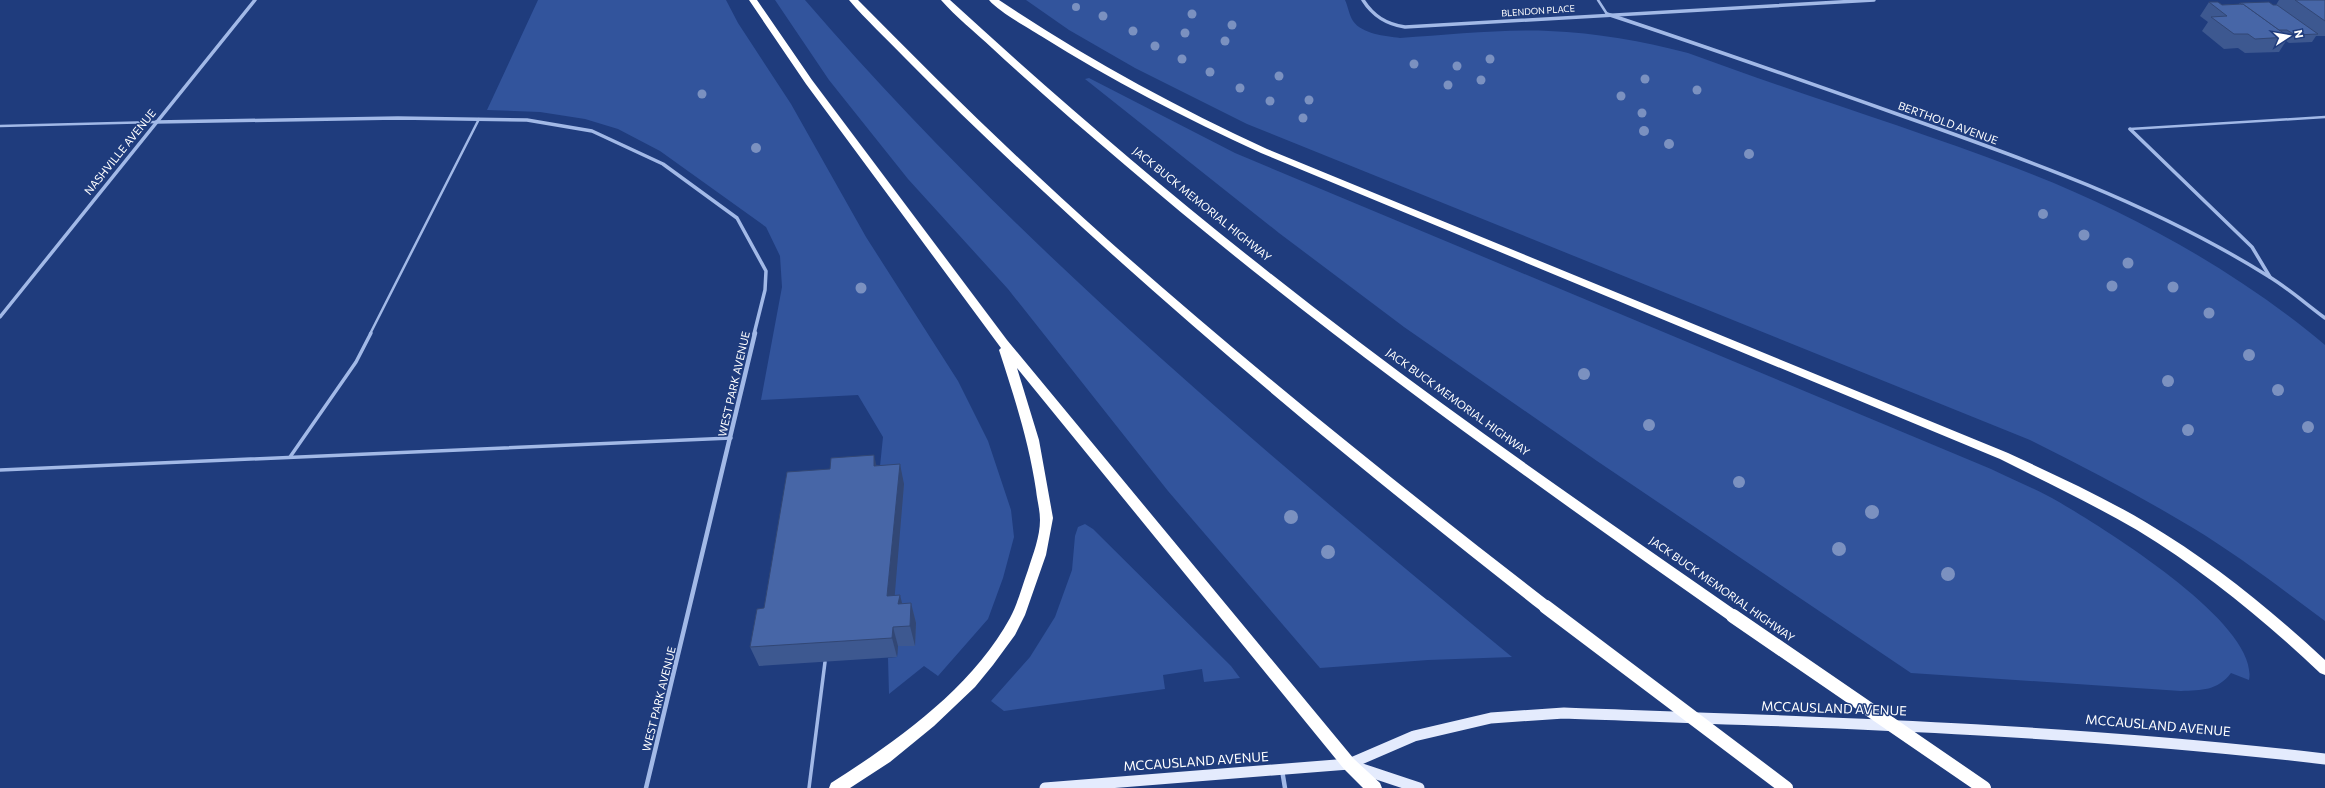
<svg xmlns="http://www.w3.org/2000/svg" width="2325" height="788" font-family="Commissioner,sans-serif">
<style>
.green{fill:#32549c}
.lines{fill:none;stroke-linecap:round;stroke-linejoin:round}
.service-far1{stroke:#a2b9e7;stroke-width:2.5}
.service{stroke:#a2b9e7;stroke-width:3.5}
.minor-far1{stroke:#a2b9e7;stroke-width:3.5}
.minor{stroke:#a2b9e7;stroke-width:4.5}
.primary{stroke:#e4ebfd;stroke-width:11}
.motorway{fill:#fff;fill-rule:evenodd}
.motorway-bridge{stroke:#fff;stroke-width:14}
.tree{fill:#7b91c0}
.wall{fill:#3d5890}
.shaded-wall{fill:#324775}
.building{fill:#4766a7;stroke:#324775}
.labels{text-anchor:middle;stroke-width:3;stroke-linejoin:round;paint-order:stroke}
.far-street-label{font-size:9px;fill:#fff;stroke:#1f3c7d}
.street-label{font-size:11px;fill:#fff;stroke:#1f3c7d}
.near-street-label{font-size:13px;fill:#fff;stroke:#1f3c7d}
</style>
<rect width="100%" height="100%" fill="#1f3c7d"/>
<g class="green">
<path d="M538 0H726L738 23 791 104 866 237 958 381 988 441 1011 510 1014 537 1003 578 988 619 938 676 924 666 889 694 888 658 897 657 898 646 915 645 893 616 879 476 883 437 858 395 761 400 782 287 780 256 766 227 660 151 618 129 585 119 540 112 487 110Z"/>
<path d="M775 0H805C1016 245 1264 452 1512 657L1428 660 1320 668 1168 491 1008 289 908 179 829 80Z"/>
<path d="M1026 0H1345C1348 6 1349 15 1353 21 1362 34 1385 36 1400 38 1449 35 1500 29 1549 31 1597 33 1642 41 1688 53 1796 93 1908 127 2016 168 2125 209 2236 270 2325 345V621C2282 589 2239 556 2193 528 2140 496 2086 468 2030 440L1247 124 1135 68 1069 30Z"/>
<path d="M1089 78 1235 153 1991 469C2013 480 2037 489 2059 502 2103 528 2260 624 2249 680L2231 673C2217 691 2202 690 2181 691L1911 673 1597 461 1404 327 1279 233 1085 79Z"/>
<path d="M1085 524 1093 529 1231 666 1240 678 1204 682 1202 669 1163 675 1165 689 1004 711 991 701 1030 657 1055 617 1072 570 1075 536 1078 527Z"/>
</g>
<g class="lines">
<g class="service-far1">
<path d="M1598 0 1607 14"/>
<path d="M0 126 156 122"/>
<path d="M2130 129 2325 117"/>
<path d="M370 334 479 119"/>
</g>
<g class="service">
<path d="M290 457 356 362 371 333"/>
<path d="M0 470 731 438"/>
<path d="M809 788 825 662"/>
</g>
<g class="minor-far1">
<path d="M1363 0C1373 16 1386 24 1405 27L1874 0"/>
<path d="M1607 14C1704 46 1801 80 1897 114 2025 159 2153 204 2268 276 2288 288 2306 304 2325 318"/>
<path d="M156 122 398 118 527 120 592 131 663 164 737 218 766 271 765 290 754 334"/>
<path d="M2130 129 2252 247 2270 277"/>
<path d="M0 317 255 0"/>
</g>
<g class="minor">
<path d="M1282 770 1285 788"/>
<path d="M646 788 755 333"/>
</g>
<g class="primary">
<path d="M1353 766 1419 788"/>
<path d="M1045 788 1349 764 1414 736 1491 718 1564 713C1818 722 2072 729 2325 759"/>
</g>
<g class="motorway">
<path d="M749 0H757L812 80 1007 340 1354 759 1380 783 1382 788H1363L1344 769 1017 368 1039 440 1053 518 1046 555 1025 615 1015 635 993 665 975 687 934 726 890 762 850 788H829L831 783C897 741 972 688 1010 618 1018 603 1022 586 1028 570 1033 554 1040 537 1040 520 1040 510 1037 500 1036 490 1029 442 1014 396 999 350L1001 348 806 84Z"/>
<path d="M849 0H858C939 82 1021 163 1108 240 1251 367 1400 486 1551 603L1553 607 1551 611 1546 613 1541 611C1370 477 1203 340 1044 192 996 148 949 103 904 57 886 38 866 20 849 0Z"/>
<path d="M941 0H950C1081 120 1216 234 1358 341 1482 435 1610 523 1738 612L1740 616 1738 620 1733 622 1728 620C1522 475 1316 329 1125 165 1080 127 1035 88 992 48 975 32 956 17 941 0Z"/>
<path d="M989 0H999C1084 57 1174 106 1267 149L2008 453C2055 475 2102 496 2147 523 2211 561 2270 609 2325 660V675L2320 673C2264 620 2203 570 2137 530 2092 504 2046 482 2000 459L1261 153C1185 118 1111 80 1041 36 1027 27 999 12 989 0Z"/>
</g>
<g class="motorway-bridge">
<path d="M1546 607 1786 788"/>
<path d="M1733 616 1984 788"/>
</g>
</g>
<g class="tree">
<circle cx="1076" cy="7" r="4"/>
<circle cx="1192" cy="14" r="4.5"/>
<circle cx="1103" cy="16" r="4.5"/>
<circle cx="1232" cy="25" r="4.5"/>
<circle cx="1133" cy="31" r="4.5"/>
<circle cx="1185" cy="33" r="4.5"/>
<circle cx="1225" cy="41" r="4.5"/>
<circle cx="1155" cy="46" r="4.5"/>
<circle cx="1182" cy="59" r="4.5"/>
<circle cx="1490" cy="59" r="4.5"/>
<circle cx="1414" cy="64" r="4.5"/>
<circle cx="1457" cy="66" r="4.5"/>
<circle cx="1210" cy="72" r="4.5"/>
<circle cx="1279" cy="76" r="4.5"/>
<circle cx="1645" cy="79" r="4.5"/>
<circle cx="1481" cy="80" r="4.5"/>
<circle cx="1448" cy="85" r="4.5"/>
<circle cx="1240" cy="88" r="4.5"/>
<circle cx="1697" cy="90" r="4.5"/>
<circle cx="702" cy="94" r="4.5"/>
<circle cx="1621" cy="96" r="4.5"/>
<circle cx="1309" cy="100" r="4.5"/>
<circle cx="1270" cy="101" r="4.5"/>
<circle cx="1642" cy="113" r="4.5"/>
<circle cx="1303" cy="118" r="4.5"/>
<circle cx="1644" cy="131" r="5"/>
<circle cx="1669" cy="144" r="5"/>
<circle cx="756" cy="148" r="5"/>
<circle cx="1749" cy="154" r="5"/>
<circle cx="2043" cy="214" r="5"/>
<circle cx="2084" cy="235" r="5.5"/>
<circle cx="2128" cy="263" r="5.5"/>
<circle cx="2112" cy="286" r="5.5"/>
<circle cx="2173" cy="287" r="5.5"/>
<circle cx="861" cy="288" r="5.5"/>
<circle cx="2209" cy="313" r="5.5"/>
<circle cx="2249" cy="355" r="6"/>
<circle cx="1584" cy="374" r="6"/>
<circle cx="2168" cy="381" r="6"/>
<circle cx="2278" cy="390" r="6"/>
<circle cx="1649" cy="425" r="6"/>
<circle cx="2308" cy="427" r="6"/>
<circle cx="2188" cy="430" r="6"/>
<circle cx="1739" cy="482" r="6"/>
<circle cx="1872" cy="512" r="7"/>
<circle cx="1291" cy="517" r="7"/>
<circle cx="1839" cy="549" r="7"/>
<circle cx="1328" cy="552" r="7"/>
<circle cx="1948" cy="574" r="7"/>
</g>
<g class="wall">
<path d="M2279 0H2325V36H2316L2312 42 2289 43 2286 41 2279 52 2245 53 2238 48 2224 49 2202 31 2208 22 2200 16 2209 2 2222 5 2239 4 2240 3 2273 5H2276Z"/>
<path d="M877 465 904 484 894 596 902 604 911 603 916 623 915 646H898L897 657 759 666 750 647 764 608Z"/>
</g>
<g class="shaded-wall">
<path d="M874 455 879 476 874 466Z"/>
<path d="M900 464 904 484 893 616 887 596Z"/>
<path d="M900 595 905 615 898 604Z"/>
<path d="M911 603 916 623 915 646 910 626Z"/>
<path d="M893 627 898 646 897 657 892 638Z"/>
</g>
<g class="building">
<path d="M2295 0H2325V21Z"/>
<path d="M2209 2H2218L2222 5 2243 4 2289 37 2255 39 2248 34H2234L2211 17 2227 16Z"/>
<path d="M2269 2 2273 5H2277L2318 34 2295 35 2287 30H2279L2243 4H2241L2240 3Z"/>
<path d="M874 455V466L900 464 887 596 900 595 898 604 911 603 910 626 893 627 892 638 750 647 757 609 764 608 787 472 830 469 831 458Z"/>
</g>
<g class="labels">
<g class="far-street-label">
<text transform="translate(1538 11) rotate(-4)" y="3">BLENDON PLACE</text>
</g>
<g class="street-label">
<text transform="translate(1948 123) rotate(20)" y="4">BERTHOLD AVENUE</text>
<text transform="translate(120 152) rotate(-51)" y="4">NASHVILLE AVENUE</text>
<text transform="translate(1202 204) rotate(39)" y="4">JACK BUCK MEMORIAL HIGHWAY</text>
<text transform="translate(734 384) rotate(-77)" y="4">WEST PARK AVENUE</text>
<text transform="translate(1458 402) rotate(36)" y="4">JACK BUCK MEMORIAL HIGHWAY</text>
<text transform="translate(1722 589) rotate(35)" y="4">JACK BUCK MEMORIAL HIGHWAY</text>
<text transform="translate(659 699) rotate(-76)" y="4">WEST PARK AVENUE</text>
</g>
<g class="near-street-label">
<text transform="translate(1834 708) rotate(2)" y="5">MCCAUSLAND AVENUE</text>
<text transform="translate(2158 725) rotate(5)" y="5">MCCAUSLAND AVENUE</text>
<text transform="translate(1196 761) rotate(-4)" y="5">MCCAUSLAND AVENUE</text>
</g>
</g>
<g transform="translate(2289 36) rotate(78)" stroke="#1f3c7d" stroke-width="3" paint-order="stroke">
<path d="M0-3L7 15L0 10L-7 15Z" fill="#ffffff"/>
<text y="-6" font-size="11" font-weight="bold" text-anchor="middle" fill="#ffffff">N</text>
</g>
</svg>
